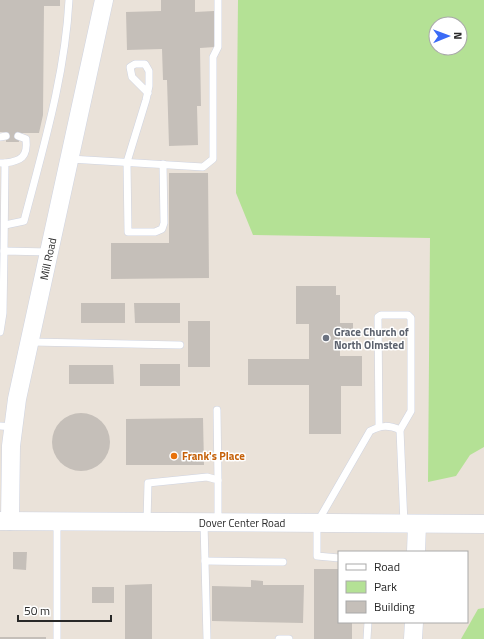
<svg xmlns="http://www.w3.org/2000/svg" width="484" height="639" font-family="'Titillium Web',sans-serif">
<style>
.green{fill:#b4e195;fill-rule:evenodd}
.building{fill:#c5bfb9}
.lines{fill:none;stroke-linecap:round;stroke-linejoin:round}
.service-casing{stroke:#ced3e1;stroke-width:8}
.tertiary-casing{stroke:#ced3e1;stroke-width:19}
.service{stroke:#fff;stroke-width:7}
.tertiary{stroke:#fff;stroke-width:18}
.worship-dot{fill:#6b7280;stroke:#fff;stroke-width:1.5}
.food-dot{fill:#e8710a;stroke:#fff;stroke-width:1.5}
.labels{text-anchor:middle;stroke-width:3;stroke-linejoin:round;paint-order:stroke}
.street-label{font-size:11px;fill:#282828;stroke:#fff}
.worship-label{font-size:11px;font-weight:bold;fill:#5b616d;stroke:#fff;text-anchor:start}
.food-label{font-size:11px;font-weight:bold;fill:#c56008;stroke:#fff;text-anchor:start}
</style>
<rect width="100%" height="100%" fill="#eae2d9"/>
<g class="green">
<path d="M238 0H484V447L470 455 456 476 428 482 430 238 253 235 236 193ZM436 24H460V48H436Z"/>
<path d="M484 608V639H461L478 609Z"/>
</g>
<g class="building">
<path d="M0 0H60V6H44L43 115 39 133H18L19 142H6V132H0Z"/>
<path d="M161 0H195V12L214 11 215 47 200 48 201 106H197L198 145 169 146 167 80H163L162 49 127 50 126 12 161 11Z"/>
<path d="M169 173H208L209 278 111 279V243H169Z"/>
<path d="M296 286H336V295H340V323H353V334H340V356H362V386H341V434H309V385H248V359H309V324H296Z"/>
<rect x="81" y="303" width="44" height="20"/>
<path d="M134 303H180V323H135Z"/>
<rect x="188" y="321" width="22" height="46"/>
<rect x="140" y="364" width="40" height="22"/>
<path d="M69 365H113L114 384H69Z"/>
<circle cx="81" cy="442" r="29"/>
<path d="M203 418 204 465H126V419Z"/>
<path d="M13 552H27L26 570 13 569Z"/>
<path d="M314 569H339V622H352V639H314Z"/>
<path d="M251 580 263 581V585H304L303 623 212 621V586L251 587Z"/>
<path d="M152 584V639H125V585Z"/>
<rect x="92" y="587" width="22" height="16"/>
<rect x="0" y="637" width="46" height="2"/>
</g>
<g class="lines">
<g class="service-casing">
<g id="service">
<path d="M148 93 132 77 130 67 135 64H145L149 71V86L146 100 127 162 128 232H155L162 229 164 223 163 164"/>
<path d="M0 137 6 136"/>
<path d="M70 159 203 167 213 159V57L218 47V0"/>
<path d="M0 163H5L4 251"/>
<path d="M5 163C21 161 28 157 26 139L18 136"/>
<path d="M5 225 24 221C43 148 65 76 69 0"/>
<path d="M0 332 3 313 4 251 49 252"/>
<path d="M31 342 180 345"/>
<path d="M217 410 218 480"/>
<path d="M0 426 14 427"/>
<path d="M379 426 378 317 381 315H408L411 318V411L400 430 404 524"/>
<path d="M57 522V639"/>
<path d="M147 522 148 483 207 477 218 480V522"/>
<path d="M204 523 207 639"/>
<path d="M339 558 317 556V523L370 431C381 425 389 425 400 430"/>
<path d="M205 561 283 562"/>
<path d="M279 639H289"/>
<path d="M367 639 368 622"/>
</g>
</g>
<g class="tertiary-casing">
<g id="tertiary">
<path d="M0 521 484 524"/>
<path d="M10 521 11 446 17 399 104 0"/>
<path d="M416 552 417 524"/>
<path d="M413 639 414 622"/>
</g>
</g>
<use href="#service" class="service"/>
<use href="#tertiary" class="tertiary"/>
</g>
<circle class="worship-dot" cx="326" cy="338" r="4"/>
<circle class="food-dot" cx="174" cy="456" r="4"/>
<g class="labels">
<g class="street-label">
<text transform="translate(48 259) rotate(-78)" y="4">Mill Road</text>
<text x="242" y="527">Dover Center Road</text>
</g>
<g class="worship-label">
<text x="334" y="336">Grace Church of<tspan x="334" dy="13">North Olmsted</tspan></text>
</g>
<g class="food-label">
<text x="182" y="460">Frank's Place</text>
</g>
</g>
<rect x="338" y="551" width="130" height="72" fill="#ffffff" stroke="#a9a9a9"/>
<rect x="346" y="564" width="20" height="6" fill="#ffffff" stroke="#a9a9a9"/>
<text x="374" y="571" font-size="12" fill="#282828">Road</text>
<rect x="346" y="581" width="20" height="12" fill="#b4e195" stroke="#a9a9a9"/>
<text x="374" y="591" font-size="12" fill="#282828">Park</text>
<rect x="346" y="601" width="20" height="12" fill="#c5bfb9" stroke="#a9a9a9"/>
<text x="374" y="611" font-size="12" fill="#282828">Building</text>
<g transform="translate(448 36) rotate(89)"><circle r="19" fill="#ffffff" stroke="#a9a9a9"/>
<path d="M0-3L7 15L0 10L-7 15Z" fill="#3a6af6"/>
<text y="-6" font-size="11" font-weight="bold" text-anchor="middle" fill="#282828">N</text>
</g>
<path d="M18 615v6h93v-6" fill="none" stroke="#282828" stroke-width="2"/>
<text x="24" y="615" font-size="12" fill="#282828" stroke="#ffffff" stroke-width="3" paint-order="stroke">50 m</text>
</svg>
